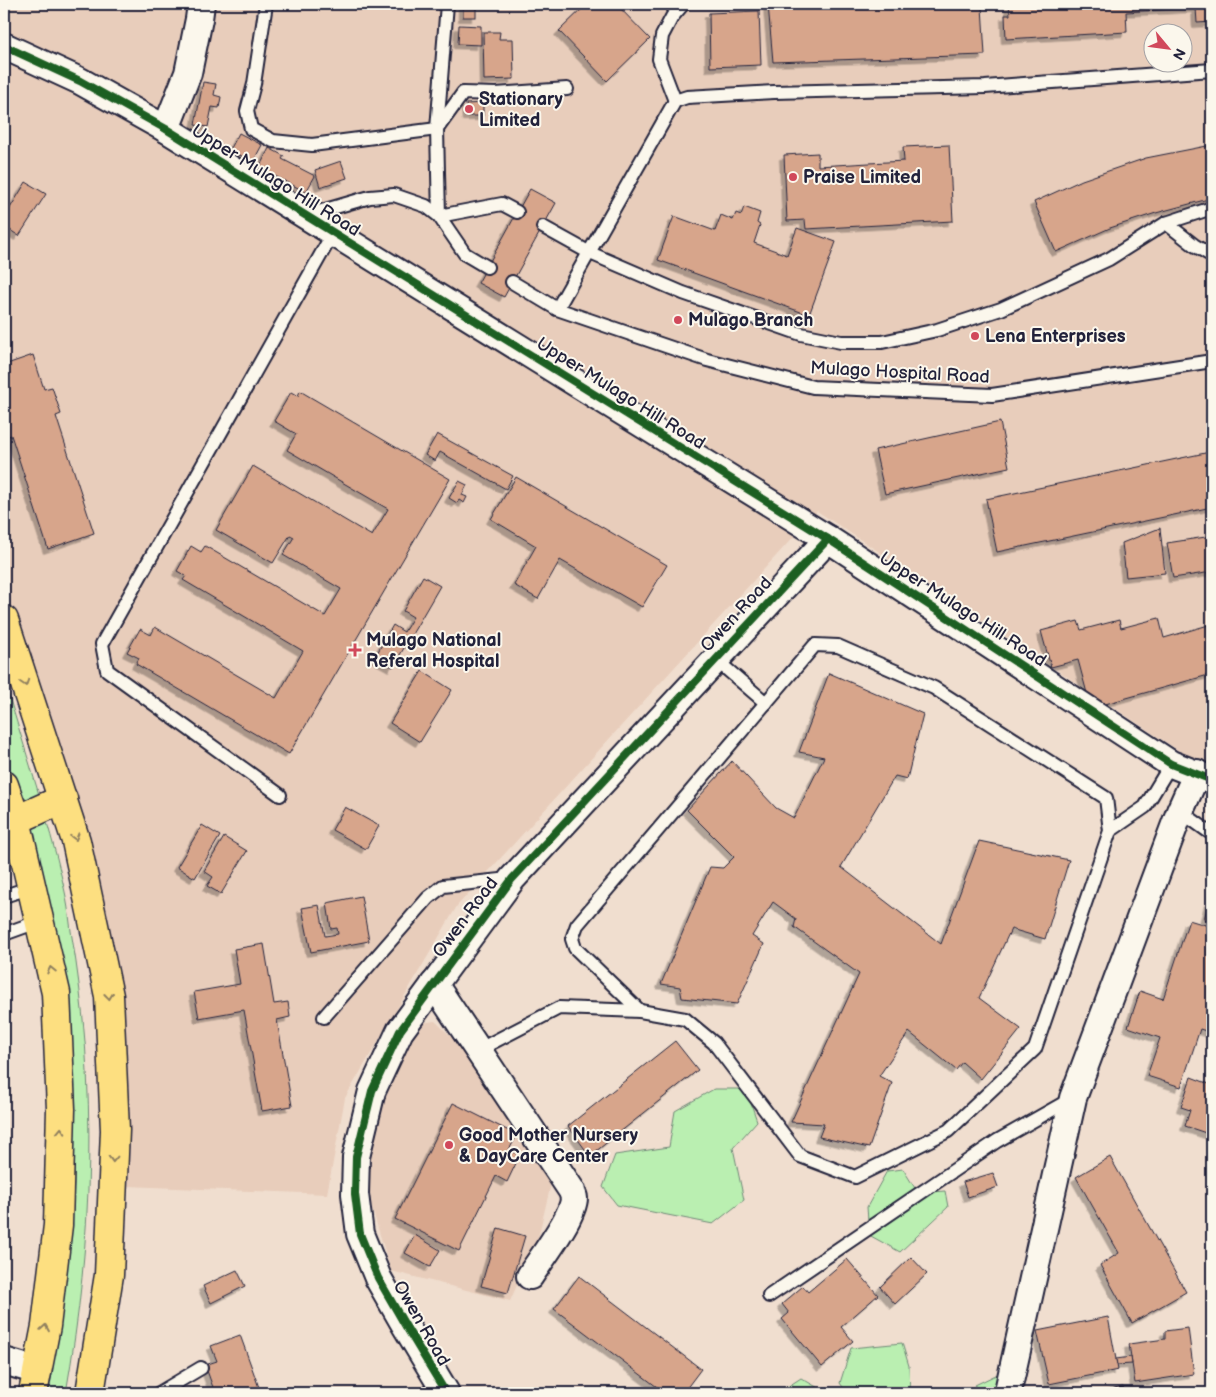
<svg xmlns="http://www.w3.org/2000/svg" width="1216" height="1397" font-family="'Balsamiq Sans',sans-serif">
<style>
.built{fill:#e8cdbb;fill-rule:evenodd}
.green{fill:#baefb1;stroke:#6e8876}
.building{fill:#d7a58b;stroke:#22223b;filter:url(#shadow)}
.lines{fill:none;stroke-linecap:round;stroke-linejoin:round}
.lane-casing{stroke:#22223b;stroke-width:16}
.street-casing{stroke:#22223b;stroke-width:30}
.primary-casing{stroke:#22223b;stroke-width:31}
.lane{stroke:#fbf7ec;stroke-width:12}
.street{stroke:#fbf7ec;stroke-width:26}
.primary{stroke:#fddf80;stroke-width:28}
.cycleway-casing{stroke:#fbf7ec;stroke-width:11}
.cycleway{stroke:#1b5e20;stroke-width:8}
.oneway{stroke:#90805e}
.poi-dot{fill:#d1495b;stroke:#fbf7ec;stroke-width:2}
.labels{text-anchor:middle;stroke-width:4;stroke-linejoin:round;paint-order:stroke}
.poi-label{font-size:18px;font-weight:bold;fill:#22223b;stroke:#fbf7ec;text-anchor:start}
.street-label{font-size:18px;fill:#22223b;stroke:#fbf7ec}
</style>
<defs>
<filter id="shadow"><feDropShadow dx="-4.5" dy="4.5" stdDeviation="0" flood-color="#0004"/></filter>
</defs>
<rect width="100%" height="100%" fill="#f0decf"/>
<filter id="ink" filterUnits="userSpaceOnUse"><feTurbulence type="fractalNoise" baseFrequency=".02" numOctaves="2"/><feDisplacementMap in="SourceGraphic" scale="10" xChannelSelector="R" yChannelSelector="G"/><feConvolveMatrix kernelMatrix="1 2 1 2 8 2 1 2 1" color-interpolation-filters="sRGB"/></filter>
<g filter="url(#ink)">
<g class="built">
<path d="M4 4H1212V768L1190 758 817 511 457 906 345 1098 327 1194 127 1186 128 1063 117 974 98 875 37 705 4 596ZM1154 32H1184V62H1154Z"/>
<path d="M435 1021 466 1051 551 1184 538 1238 510 1301 391 1271 367 1192 377 1106 421 1023Z"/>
</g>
<g class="green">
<path d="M4 680C15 716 26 752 37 788 46 820 56 851 63 883 67 899 69 915 71 931 98 1086 93 1239 66 1393H49L70 1240 74 1185V1120L30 835 4 756Z"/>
<path d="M714 1089H746L757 1121 733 1148 744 1200 713 1224 617 1205 603 1187 615 1155 669 1147 675 1111Z"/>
<path d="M903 1169 918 1193 945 1191 948 1207 900 1252 869 1235 867 1207 887 1171Z"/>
<path d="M902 1343 909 1366 910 1393H847L840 1383 851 1348Z"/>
<path d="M1000 1373 1017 1393H971L975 1385Z"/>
<path d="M801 1378 827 1393H778Z"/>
</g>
<g class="building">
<rect x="463" y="4" width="13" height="13"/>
<path d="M587 4H616L650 39 607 81 559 31Z"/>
<path d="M768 4H954L953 7H982L985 55 773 62Z"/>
<path d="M1009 4H1212V22L1197 23 1196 8 1126 12 1127 32 1006 39 1005 15H1010Z"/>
<path d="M759 11 761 65 710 67 709 13Z"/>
<path d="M459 25 481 26V45L458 44Z"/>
<path d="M483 32H500L499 39H513L514 79 484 80Z"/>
<path d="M203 82 216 84 214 95 221 97 219 108 212 107 208 127 195 125Z"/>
<path d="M483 103V116H467L466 104Z"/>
<path d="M239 133 262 145 253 162 230 150Z"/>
<path d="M949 145 953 221 806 229 805 220 787 221 784 155 818 153V166L904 161 903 147Z"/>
<path d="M1212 145V198L1156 213 1110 228 1056 252 1034 202 1082 180 1146 158Z"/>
<path d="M269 148 284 156 282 159 315 176 306 192 259 168Z"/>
<path d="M341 161 347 178 320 187 315 170Z"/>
<path d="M26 182 46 194 19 236 4 226V218Z"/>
<path d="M530 189 556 203 504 297 478 283Z"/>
<path d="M744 207 760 213 757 223 760 225 754 243 787 255 797 228 836 242 809 315 658 260 674 216 715 231 721 215 733 220 736 213 741 215Z"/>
<path d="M33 355 44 389 52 387 61 414 56 416 94 533 48 549 11 435 4 438V365Z"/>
<path d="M300 391 450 479 289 754 136 664 139 658 127 652 140 629 151 635 155 627 276 698 303 651 183 580 186 576 177 571 191 546 201 552 205 546 325 616 341 589 283 555 294 537 290 535 273 563 216 530 253 466 372 536 388 509 287 450 296 434 274 421 291 392 298 396Z"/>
<path d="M1000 422 1009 467 885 494 875 450Z"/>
<path d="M437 434 513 476 506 489 440 452 435 461 425 455Z"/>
<path d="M1210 452 1212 464V507L997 552 986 499Z"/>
<path d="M516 477 667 565 642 607 560 560 538 599 514 585 536 546 491 519Z"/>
<path d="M459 481 467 485 462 495 467 497 464 503 459 500 457 503 449 498Z"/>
<path d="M1160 528 1165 573 1126 577 1122 543Z"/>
<path d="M1212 536V572L1173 578 1167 543Z"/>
<path d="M423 576 440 586 393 667 375 657 393 625 404 632 413 617 403 611Z"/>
<path d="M1159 618 1164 638 1212 624V674L1091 708 1078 660 1051 667 1041 631 1078 621 1081 630 1119 620 1121 628Z"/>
<path d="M422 671 452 690 420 742 390 723Z"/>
<path d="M829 673 923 714 907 779 895 776 841 867 941 944 979 841 1069 860 1045 939 1011 929 979 998 1021 1029 981 1079 962 1062 956 1070 909 1032 879 1076 892 1083 869 1148 819 1137 824 1124 791 1122 859 974 794 927 796 919 773 902 752 936 764 944 737 1004 682 998 680 987 661 984 710 867 723 868 734 857 687 810 732 761 776 808 794 818 824 757 799 752Z"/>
<path d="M345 807 379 826 366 849 332 830Z"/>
<path d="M202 825 220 836 195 878 177 867Z"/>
<path d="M224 837 247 851 221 894 207 886 213 877 204 871Z"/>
<path d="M361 896 369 941 311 952 302 908 319 905 325 936 338 934 337 928 331 929 327 903Z"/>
<path d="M1209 901 1212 902V922L1204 919Z"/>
<path d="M1189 920 1212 927V1033L1200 1029 1181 1087 1147 1076 1160 1038 1128 1027 1140 991 1163 999Z"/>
<path d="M264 944 274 1004 288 1002 290 1017 277 1020 292 1106 262 1111 244 1010 199 1018 194 992 240 984 234 949Z"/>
<path d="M675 1041 698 1070 590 1156 568 1126Z"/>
<path d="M1191 1077 1212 1085V1135L1185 1126 1190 1110 1181 1107Z"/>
<path d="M453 1103 517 1135 509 1150 520 1155 507 1182 496 1176 459 1251 395 1219Z"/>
<path d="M1110 1157 1186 1292 1132 1323 1100 1265 1119 1253 1076 1177Z"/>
<path d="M993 1173 998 1187 968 1197 963 1182Z"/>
<path d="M498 1228 525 1236 508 1293 481 1286Z"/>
<path d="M415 1235 440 1250 430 1267 405 1253Z"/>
<path d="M911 1257 927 1274 895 1304 880 1287Z"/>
<path d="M847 1259 878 1295 841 1327 853 1341 822 1367 782 1319 789 1313 782 1304 803 1286 808 1292Z"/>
<path d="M237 1270 245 1286 211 1303 203 1286Z"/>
<path d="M579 1276 701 1369 683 1393H665L554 1309Z"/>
<path d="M1108 1317 1118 1370 1049 1384 1037 1331Z"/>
<path d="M1188 1328 1194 1374 1135 1383 1129 1344 1165 1339V1331Z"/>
<path d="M240 1335 261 1393H215L205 1365 217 1361 211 1346Z"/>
<path d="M1131 1357 1132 1364 1117 1365 1116 1359Z"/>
<path d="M1123 1387 1125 1393H1096Z"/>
</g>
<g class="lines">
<g class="lane-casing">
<g id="lane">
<path d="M266 4 254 84 247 111 251 129 273 141 312 145 437 129 463 93 496 94 567 89"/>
<path d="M447 4 437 129 439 216 502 204 517 212"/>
<path d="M675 101 659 59 662 36 672 17 683 4"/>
<path d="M308 215 370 197 394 195 426 206 439 216 465 254 487 267"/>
<path d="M1166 223 1212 208"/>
<path d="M543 227 590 253 683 293 801 334 841 342H882L937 330 1001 309 1109 259 1166 223 1194 245 1212 256"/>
<path d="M512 282 557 309 707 360 813 387 992 395 1212 361"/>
<path d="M557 309 675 101 687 97 774 92 985 87 1212 70"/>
<path d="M715 659 766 703"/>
<path d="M280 795 107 670 102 644 333 233"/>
<path d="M1180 811 1212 834"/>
<path d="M1110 831 1106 798 934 688 838 646 815 645 577 925 572 939 575 948 640 1011 685 1019 714 1043 800 1156 855 1177 948 1131 1035 1049 1110 831 1145 807 1171 764"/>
<path d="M4 896 32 887"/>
<path d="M4 934 40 921"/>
<path d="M324 1017 428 898 443 886 510 879"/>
<path d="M478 1050 559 1008 640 1011"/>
<path d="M769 1296 997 1141 1073 1098"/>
<path d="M159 1393 201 1368"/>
</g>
</g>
<g class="street-casing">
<g id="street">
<path d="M4 46 80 81 166 129 828 539 1171 764 1212 780"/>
<path d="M166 129 188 73 199 19 201 4"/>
<path d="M434 984 572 1191C572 1193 574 1196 574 1198 574 1216 541 1259 530 1276"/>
<path d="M4 1361 38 1371"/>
<path d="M446 1393 405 1325 378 1278 360 1234 355 1194 356 1157 372 1091 400 1031 512 879 828 539"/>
<path d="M1007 1393 1008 1391 1073 1098 1180 811 1197 773"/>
</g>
</g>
<g class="primary-casing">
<g id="primary">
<path d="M4 620 76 841 109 996 115 1130 109 1275 90 1393"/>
<path d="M4 785 16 820 56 993 61 1109 58 1225 46 1326 33 1393"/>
<path d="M16 820 63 799"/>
</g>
</g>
<use href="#lane" class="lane"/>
<use href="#street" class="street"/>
<use href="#primary" class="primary"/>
<g class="cycleway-casing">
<g id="cycleway">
<path d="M4 46 80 81 166 129 828 539 1171 764 1212 780"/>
<path d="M446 1393 405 1325 378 1278 360 1234 355 1194 356 1157 372 1091 400 1031 512 879 828 539"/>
</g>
</g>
<use href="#cycleway" class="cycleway"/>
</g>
<defs><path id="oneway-chevron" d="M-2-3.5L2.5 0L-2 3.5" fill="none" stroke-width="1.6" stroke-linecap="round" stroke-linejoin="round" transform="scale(1.25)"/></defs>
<g class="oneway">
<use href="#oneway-chevron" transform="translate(25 683) rotate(72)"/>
<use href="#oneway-chevron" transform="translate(75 837) rotate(74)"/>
<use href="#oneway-chevron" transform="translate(51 970) rotate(-103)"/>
<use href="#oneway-chevron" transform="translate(109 996) rotate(83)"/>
<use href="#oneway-chevron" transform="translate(61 1131) rotate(-88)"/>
<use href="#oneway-chevron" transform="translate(113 1159) rotate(92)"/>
<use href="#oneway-chevron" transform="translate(45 1328) rotate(-81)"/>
</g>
</g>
<g class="poi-dot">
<circle cx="469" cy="109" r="5"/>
<circle cx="793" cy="177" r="5"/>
<circle cx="678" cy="320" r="5"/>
<circle cx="975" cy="336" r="5"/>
<path d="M352.5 642.5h5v5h5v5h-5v5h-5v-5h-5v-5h5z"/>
<circle cx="449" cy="1145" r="5"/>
</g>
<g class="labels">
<g class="poi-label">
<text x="479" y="105">Stationary<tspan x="479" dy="21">Limited</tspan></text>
<text x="803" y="183">Praise Limited</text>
<text x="688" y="326">Mulago Branch</text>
<text x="985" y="342">Lena Enterprises</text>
<text x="366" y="646">Mulago National<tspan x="366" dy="21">Referal Hospital</tspan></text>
<text x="459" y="1141">Good Mother Nursery<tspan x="459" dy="21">&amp; DayCare Center</tspan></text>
</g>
<g class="street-label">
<text transform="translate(276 180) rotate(32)" y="6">Upper Mulago Hill Road</text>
<text transform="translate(900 372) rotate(3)" y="6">Mulago Hospital Road</text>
<text transform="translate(621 393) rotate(32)" y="6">Upper Mulago Hill Road</text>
<text transform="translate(963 609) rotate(33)" y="6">Upper Mulago Hill Road</text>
<text transform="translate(736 614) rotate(-47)" y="6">Owen Road</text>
<text transform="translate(465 917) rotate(-53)" y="6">Owen Road</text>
<text transform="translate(422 1323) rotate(60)" y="6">Owen Road</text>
</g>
</g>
<rect width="1216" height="1397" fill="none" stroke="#fbf7ec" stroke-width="20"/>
<rect x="10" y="10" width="1196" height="1377" fill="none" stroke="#22223b" stroke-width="2" filter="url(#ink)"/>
<g transform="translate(1168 48) rotate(119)"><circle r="24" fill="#fbf7ec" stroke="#a4a2a5"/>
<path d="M0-4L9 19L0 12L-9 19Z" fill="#d1495b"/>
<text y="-8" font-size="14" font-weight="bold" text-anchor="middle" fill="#22223b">N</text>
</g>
</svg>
